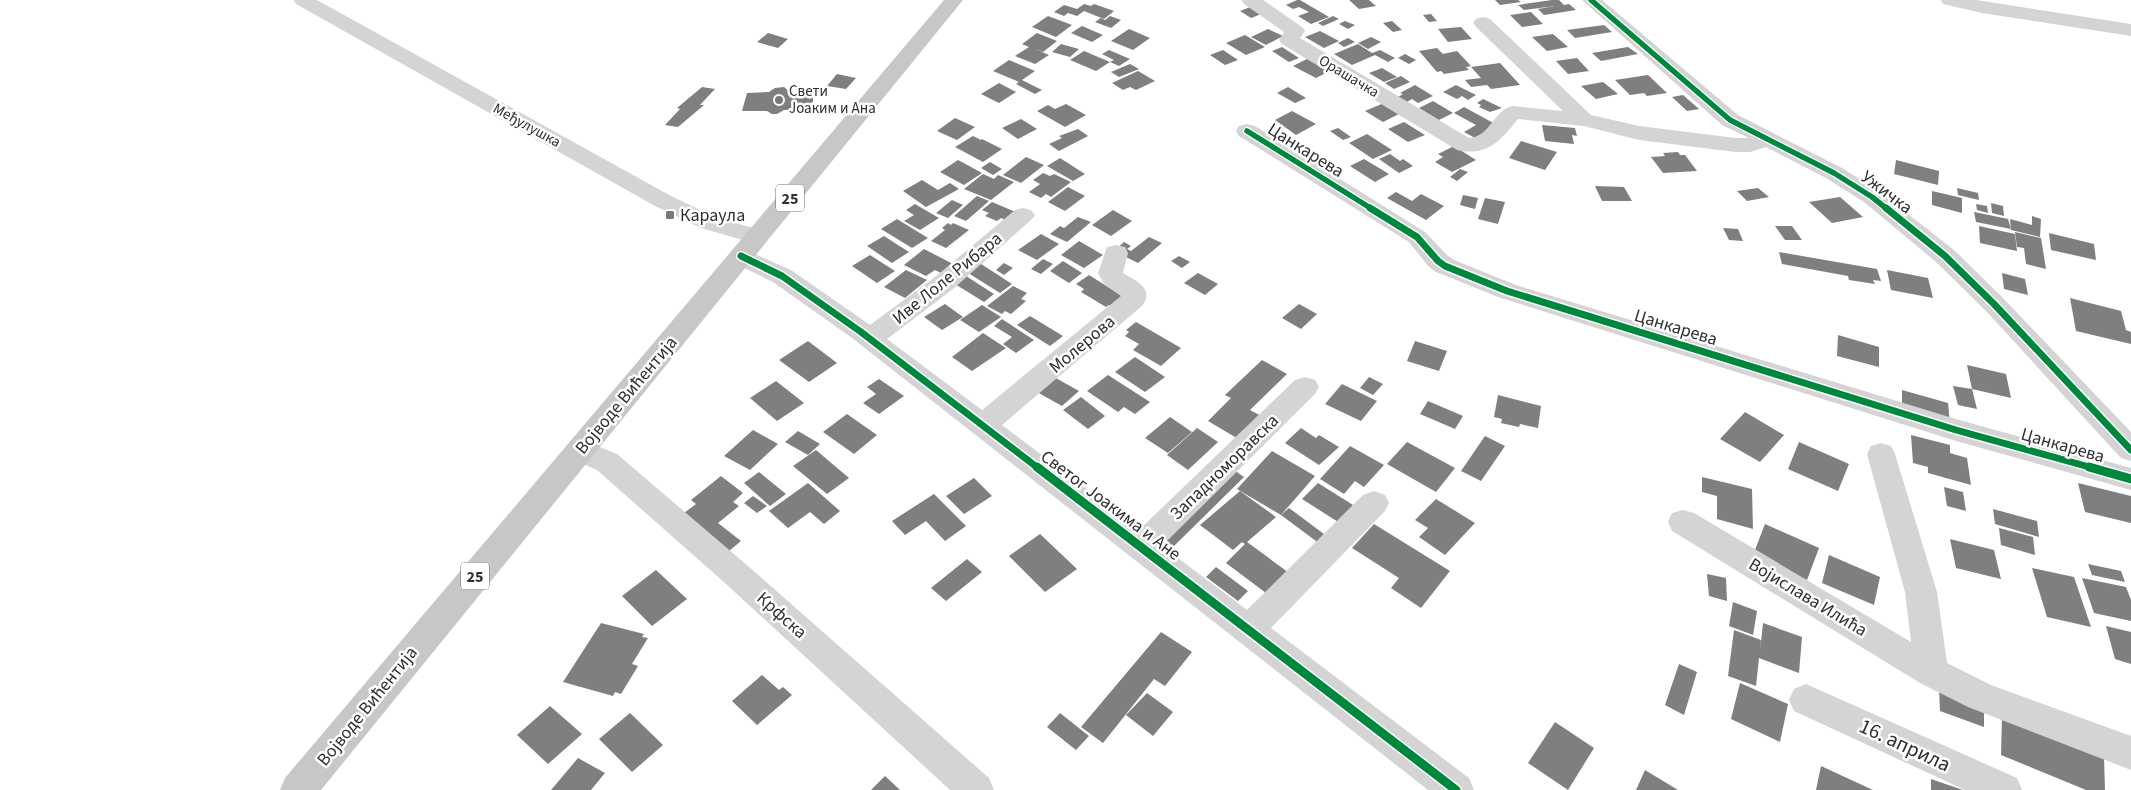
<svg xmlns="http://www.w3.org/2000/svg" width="2131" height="790" font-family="'Source Sans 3',sans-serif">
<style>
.building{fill:#7f7f7f}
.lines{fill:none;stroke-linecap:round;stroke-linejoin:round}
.minor{fill:#d4d4d4;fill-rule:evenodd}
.major{fill:#c7c7c7;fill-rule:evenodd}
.cycleway-far2-casing{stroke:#fff;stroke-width:8}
.cycleway-far1-casing{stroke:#fff;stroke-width:10}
.cycleway-casing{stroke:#fff;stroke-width:12}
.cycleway-far2{stroke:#00873e;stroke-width:5.5}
.cycleway-far1{stroke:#00873e;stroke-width:7}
.cycleway{stroke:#00873e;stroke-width:9}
.poi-dot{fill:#787878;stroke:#fff;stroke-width:2}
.labels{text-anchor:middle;stroke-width:5;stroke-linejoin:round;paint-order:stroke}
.far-street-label{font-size:15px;fill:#2f2f2f;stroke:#fff}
.far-poi-label{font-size:15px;fill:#2f2f2f;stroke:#fff;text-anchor:start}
.shield{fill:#fff;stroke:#6d6d6d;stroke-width:1}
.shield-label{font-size:16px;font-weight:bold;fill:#2f2f2f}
.street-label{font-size:18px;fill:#2f2f2f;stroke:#fff}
.poi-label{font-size:18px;fill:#2f2f2f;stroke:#fff;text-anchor:start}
.near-street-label{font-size:21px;fill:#2f2f2f;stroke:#fff}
</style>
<rect width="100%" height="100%" fill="#fff"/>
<g class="building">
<path d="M1297 0H1300L1329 17 1311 24 1298 16 1309 12 1299 7 1293 9 1286 5Z"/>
<path d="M1349 0H1369L1376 6 1359 9Z"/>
<path d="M1495 0H1518L1521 2 1500 5Z"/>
<path d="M1552 0H1559L1564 5 1569 4 1576 10 1544 15 1538 9 1555 6 1524 10 1518 5Z"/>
<path d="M1084 4 1091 6 1094 4 1114 11 1104 19 1084 11 1077 16 1068 13 1064 16 1054 12 1064 5 1077 9Z"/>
<path d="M1253 6 1264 13 1251 18 1240 11Z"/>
<path d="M1531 12 1543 24 1522 27 1510 15Z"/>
<path d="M1431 14 1437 21 1429 22 1423 15Z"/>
<path d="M1048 16 1072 25 1056 37 1032 27Z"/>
<path d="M1110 16 1121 20 1111 28 1095 22 1101 18 1105 20Z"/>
<path d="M1333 16 1339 19 1323 26 1318 23Z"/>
<path d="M1345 21 1355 25 1348 29 1339 24Z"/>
<path d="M1392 21 1402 30 1393 32 1383 23Z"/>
<path d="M1604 25 1612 32 1575 38 1567 30Z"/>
<path d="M1082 26 1103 35 1092 42 1071 33Z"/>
<path d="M1461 27 1472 39 1448 42 1438 29Z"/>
<path d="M1129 29 1150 38 1133 50 1111 41Z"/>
<path d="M1268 29 1283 36 1266 45 1251 37Z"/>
<path d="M1320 31 1339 41 1324 48 1305 37Z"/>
<path d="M768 33 788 39 778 48 757 42Z"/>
<path d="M1037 33 1057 41 1043 52 1033 48 1049 55 1035 64 1015 56 1029 47 1022 44Z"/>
<path d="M1553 34 1568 47 1547 51 1532 37Z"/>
<path d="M1245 35 1265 47 1246 55 1226 43Z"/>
<path d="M1371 37 1381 42 1368 49 1358 43Z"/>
<path d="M1348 38 1355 42 1344 47 1338 43Z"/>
<path d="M1061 44 1079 49 1070 57 1052 52Z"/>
<path d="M1358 44 1372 53 1380 50 1395 58 1388 62 1375 55 1352 65 1334 54Z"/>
<path d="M1282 47 1299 58 1289 62 1272 51Z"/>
<path d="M1628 47 1638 54 1601 61 1592 53Z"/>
<path d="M1437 48 1443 54 1457 51 1471 66 1466 67 1469 70 1444 74 1441 71 1437 72 1419 51Z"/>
<path d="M1109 50 1130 59 1119 66 1110 62 1114 60 1102 54Z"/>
<path d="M1223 50 1238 60 1225 65 1210 55Z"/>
<path d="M1084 51 1110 62 1096 71 1070 60Z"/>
<path d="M1405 54 1416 60 1409 64 1398 58Z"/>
<path d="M1577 58 1589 71 1568 74 1556 61Z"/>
<path d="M1307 59 1330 71 1316 78 1293 66Z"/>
<path d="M1009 60 1035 71 1022 80 1042 90 1035 94 1016 84 1019 82 993 71Z"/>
<path d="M1500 63 1520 85 1491 89 1487 85 1471 87 1465 80 1481 78 1471 67Z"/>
<path d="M1130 64 1139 69 1119 77 1111 72Z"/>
<path d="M1382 68 1397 77 1384 82 1369 73Z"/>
<path d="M1138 71 1155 81 1136 90 1130 87 1123 90 1112 83Z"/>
<path d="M837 74 856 78 846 89 827 86Z"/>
<path d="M1648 75 1667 93 1647 96 1644 93 1630 95 1615 80Z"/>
<path d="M1401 76 1410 82 1394 89 1385 83Z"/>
<path d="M1603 82 1618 94 1596 99 1581 86Z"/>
<path d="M999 83 1016 92 999 103 981 94Z"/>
<path d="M1415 85 1433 96 1418 103 1412 99 1407 102 1398 97 1403 94 1400 93Z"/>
<path d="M1456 85 1476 95 1468 100 1462 96 1457 99 1443 92Z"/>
<path d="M702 87 715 89 700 105H704L678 127 665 125 680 109 677 108Z"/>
<path d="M784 87 790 92H809L807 97 813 98V102L806 105 804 110H784L777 114H772L767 111H742L747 93 769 92 775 88Z"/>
<path d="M1288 87 1306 98 1295 103 1277 93Z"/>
<path d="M1683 95 1699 109 1687 111 1672 97Z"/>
<path d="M1483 99 1502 108 1490 112 1479 107 1481 105 1477 103Z"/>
<path d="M1433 101 1453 113 1439 120 1419 108Z"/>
<path d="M1384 103 1401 113 1383 122 1365 111Z"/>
<path d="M1066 104 1086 115 1065 127 1037 111 1048 105 1055 109Z"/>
<path d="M1464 107 1497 125 1475 138 1464 132 1476 125 1454 113Z"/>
<path d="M1292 111 1316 124 1296 135 1275 120Z"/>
<path d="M955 118 975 127 957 140 937 131Z"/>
<path d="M1021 119 1037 129 1018 139 1002 128Z"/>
<path d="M1404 122 1425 135 1408 142 1388 129Z"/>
<path d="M1542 125 1575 128 1577 136 1572 135 1574 144 1545 141Z"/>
<path d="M1338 128 1351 137 1343 140 1330 131Z"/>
<path d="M1078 129 1088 136 1059 151 1049 144 1062 138 1059 136Z"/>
<path d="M1367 134 1392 150 1373 159 1349 143Z"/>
<path d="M973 136 981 140 982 139 1002 149 983 162 955 147Z"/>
<path d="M1521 141 1557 152 1545 170 1509 158Z"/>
<path d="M1454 146 1476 160 1452 172 1435 162 1443 157 1438 154Z"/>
<path d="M1678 152 1680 155H1685L1697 171 1663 173 1651 157 1665 156 1663 153Z"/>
<path d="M1390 154 1400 161 1403 159 1413 166 1399 173 1379 159Z"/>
<path d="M1026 157 1044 165 1021 183 1003 175Z"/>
<path d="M1060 158 1085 174 1073 181 1047 166Z"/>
<path d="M1364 159 1389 174 1375 182 1350 166Z"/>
<path d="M958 160 982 173 964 185 940 172Z"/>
<path d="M1896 160 1939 171 1938 185 1894 174Z"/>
<path d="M990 162 1002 169 993 175 981 168Z"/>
<path d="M1460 169 1468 172 1457 181 1450 177Z"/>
<path d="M1043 173 1050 176 1054 174 1071 182 1051 197 1046 194 1041 198 1029 192 1040 184 1033 180Z"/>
<path d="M983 174 994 179 998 175 1014 182 991 200 964 189Z"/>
<path d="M922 180 938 190 950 183 959 189 926 207 903 191Z"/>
<path d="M1595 186 1624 187 1632 201H1602Z"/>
<path d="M1068 187 1085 196 1065 211 1048 202Z"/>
<path d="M1758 188 1769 197 1747 201 1737 191Z"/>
<path d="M1957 188 1978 193 1979 200 1958 195Z"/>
<path d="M1932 191 1962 198V213L1932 205Z"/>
<path d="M1396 192 1412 201 1421 194 1444 206 1426 220 1387 198Z"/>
<path d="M1463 195 1478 198 1475 209 1460 205Z"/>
<path d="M977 196 989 201 966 221 954 216Z"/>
<path d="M1840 197 1863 217 1832 223 1809 202Z"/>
<path d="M1485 198 1505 202 1498 224 1478 219Z"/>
<path d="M952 200 963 205 948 218 936 213Z"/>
<path d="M992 202 1018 213 1008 221 1001 218 997 221 985 216 989 213 982 210Z"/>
<path d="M1991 203 2003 206 2004 216 1992 213Z"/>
<path d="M915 204 939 218 920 230 904 221 914 215 906 210Z"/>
<path d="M1976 204 1987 206 1988 213 1977 210Z"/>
<path d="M1113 210 1132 221 1111 236 1092 225Z"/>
<path d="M1974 212 2008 219 2011 229 1976 222Z"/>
<path d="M2032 216 2041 219 2040 237 2011 230 2010 219 2032 225Z"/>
<path d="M1078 217 1091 222 1067 242 1050 234 1060 226 1064 228Z"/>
<path d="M897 219 928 238 912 248 881 229Z"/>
<path d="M948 223 951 225 953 223 969 230 946 248 931 241 945 230 942 228Z"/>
<path d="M1775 226H1792L1802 240H1785Z"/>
<path d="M1979 226 2015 234 2017 251 1980 243Z"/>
<path d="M1723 228 1738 229 1743 241 1729 240Z"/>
<path d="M2015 232 2041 238 2046 269 2026 264 2024 248 2017 247Z"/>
<path d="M2049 233 2094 244 2096 260 2051 250Z"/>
<path d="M1041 234 1059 244 1037 260 1018 250Z"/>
<path d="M884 236 909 252 892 263 867 246Z"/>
<path d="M1149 237 1162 243 1138 263 1114 251 1124 242 1131 246 1127 249 1131 251Z"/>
<path d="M1079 241 1103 255 1084 268 1061 255Z"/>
<path d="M924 249 955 265 943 274 935 270 926 276 904 265Z"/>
<path d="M1779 252 1877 269 1881 281 1873 280 1875 284 1849 280 1848 276 1782 264Z"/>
<path d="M870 255 895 271 877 283 852 266Z"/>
<path d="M1179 256 1190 262 1182 268 1171 261Z"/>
<path d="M1043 259 1053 264 1041 274 1031 269Z"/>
<path d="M1063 261 1082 273 1069 283 1050 271Z"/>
<path d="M978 262 1012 284 1000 293 965 271Z"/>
<path d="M1004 263 1013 268 1004 275 996 270Z"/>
<path d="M906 270 927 280 905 298 884 287Z"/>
<path d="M1887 270 1928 278 1933 298 1891 290Z"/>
<path d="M1198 273 1218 284 1205 295 1184 283Z"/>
<path d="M2002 273 2025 279 2028 295 2004 289Z"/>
<path d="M1089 275 1127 299 1115 308 1109 305 1106 307 1081 292 1084 289 1076 284Z"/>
<path d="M966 276 994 294 984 302 955 284Z"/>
<path d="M1013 286 1027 293 1021 299 1026 301 1011 314 1005 311 1002 314 987 306Z"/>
<path d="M2070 298 2121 311 2126 330 2131 332V344L2076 331Z"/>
<path d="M945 304 963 317 942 330 924 317Z"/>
<path d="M1299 304 1317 314 1301 329 1282 318Z"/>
<path d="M982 305 1001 317 979 332 960 320Z"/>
<path d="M1030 316 1063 336 1050 346 1017 325Z"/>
<path d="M1002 319 1034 340 1016 353 1003 344 1012 337 994 326Z"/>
<path d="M1136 322 1181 348 1161 366 1133 350 1139 344 1125 336 1129 332 1126 330Z"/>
<path d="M983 333 1006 348 972 371 952 357Z"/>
<path d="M1838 335 1879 347V367L1837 356Z"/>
<path d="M808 341 837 363 809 382 779 360Z"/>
<path d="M1415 341 1447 351 1439 371 1407 361Z"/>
<path d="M1135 357 1165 377 1145 392 1115 372Z"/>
<path d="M1262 360 1287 374 1250 410 1263 417 1240 440 1208 421 1231 398 1225 395Z"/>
<path d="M1967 365 2006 374 2011 398 1972 389Z"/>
<path d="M1108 375 1150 402 1135 414 1124 407 1118 412 1087 391Z"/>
<path d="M1054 377 1079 391 1062 406 1037 392Z"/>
<path d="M1369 377 1383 384 1373 395 1360 388Z"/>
<path d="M879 379 904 396 879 414 863 403 876 394 867 387Z"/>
<path d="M776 381 804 403 777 421 750 398Z"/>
<path d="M1342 384 1377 401 1361 421 1325 404Z"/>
<path d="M1953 386 1972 389 1977 409 1958 405Z"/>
<path d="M1902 390 1948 403 1950 424 1902 411Z"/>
<path d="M1498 395 1541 406 1538 428 1520 424 1519 427 1501 423 1502 419 1494 417Z"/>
<path d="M1081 397 1105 416 1088 429 1063 410Z"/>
<path d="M1428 401 1463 416 1455 429 1420 414Z"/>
<path d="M1745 412 1784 435 1760 462 1720 439Z"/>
<path d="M847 414 877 435 854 454 823 432Z"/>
<path d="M1170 417 1192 432 1168 453 1145 438Z"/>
<path d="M1197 428 1218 442 1188 470 1167 455Z"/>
<path d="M1301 428 1316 438 1319 435 1339 447 1319 465 1285 443Z"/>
<path d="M753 430 778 444 750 470 724 456Z"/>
<path d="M798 431 820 444 808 455 785 442Z"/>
<path d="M1911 435 1950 445V453L1967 458 1971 485 1928 473V467L1913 463Z"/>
<path d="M1485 436 1505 446 1481 481 1461 471Z"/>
<path d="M1407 442 1455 468 1436 492 1387 464Z"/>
<path d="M1799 442 1849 464 1838 491 1788 469Z"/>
<path d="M1350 446 1384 465 1364 487 1355 481 1344 494 1320 479Z"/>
<path d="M816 450 849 478 827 494 793 466Z"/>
<path d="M1272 451 1315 476 1281 515 1237 489Z"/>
<path d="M1234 470 1244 477 1172 548 1161 541Z"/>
<path d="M759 472 786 494 770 506 744 483Z"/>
<path d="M721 476 743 493 733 502 739 506 718 523 741 541 723 556 676 519 696 504 691 500Z"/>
<path d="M1702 477 1752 489 1753 529 1717 519V496L1702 492Z"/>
<path d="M974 478 992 496 964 514 946 496Z"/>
<path d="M808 483 840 511 824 524 810 512 788 528 769 511Z"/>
<path d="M1318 483 1361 510 1346 527 1302 499Z"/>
<path d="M2078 483 2131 496V523L2085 512Z"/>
<path d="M1944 487 1963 492 1966 511 1947 506Z"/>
<path d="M1240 491 1276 517 1247 542 1296 578 1274 599 1226 563 1245 544 1242 542 1233 550 1200 525Z"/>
<path d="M934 494 966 526 945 541 926 521 905 535 892 521Z"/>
<path d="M753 496 767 506 757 513 744 503Z"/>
<path d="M1436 499 1475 523 1445 555 1419 537 1428 528 1415 520Z"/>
<path d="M1289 508 1332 540 1324 547 1281 515Z"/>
<path d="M1993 509 2037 521 2039 537 1995 524Z"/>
<path d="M1374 524 1450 571 1421 608 1391 588 1399 578 1352 548Z"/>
<path d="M1765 524 1819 548 1807 580 1753 555Z"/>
<path d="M1999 528 2033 537 2035 555 2001 545Z"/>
<path d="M1040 534 1077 569 1045 592 1009 556Z"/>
<path d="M1950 539 1994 550 2001 579 1956 568Z"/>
<path d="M1829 555 1880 577 1874 605 1822 583Z"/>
<path d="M967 559 982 572 946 601 931 588Z"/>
<path d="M2088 564 2121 571 2125 582 2092 575Z"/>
<path d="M1216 567 1248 591 1238 601 1206 577Z"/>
<path d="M2032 568 2074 577 2091 627 2047 617Z"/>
<path d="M656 570 687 599 652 626 622 596Z"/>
<path d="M1707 574 1726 578 1727 601 1709 596Z"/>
<path d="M2082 578 2126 587 2131 600V621L2094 613Z"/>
<path d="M1733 602 1757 611 1753 635 1729 626Z"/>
<path d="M601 623 644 634 642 637 648 638 632 664 638 666 621 694 615 692 613 696 563 682Z"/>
<path d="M1763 623 1802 637 1799 673 1759 658 1756 686 1728 676 1734 630 1761 640 1760 652Z"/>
<path d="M2106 626 2131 632V664L2115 659Z"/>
<path d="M1161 632 1192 652 1165 686 1154 679 1103 743 1081 727Z"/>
<path d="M1679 664 1697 672 1684 715 1665 705Z"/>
<path d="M762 675 779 690 783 687 792 695 757 725 732 701Z"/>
<path d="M1740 683 1788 704 1780 742 1731 719Z"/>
<path d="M1939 688 1984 703V727L1940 711Z"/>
<path d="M1147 693 1173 712 1153 736 1126 715Z"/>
<path d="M550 706 582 734 548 764 517 735Z"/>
<path d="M630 713 663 745 632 772 599 739Z"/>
<path d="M1060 713 1089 736 1076 750 1047 727Z"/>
<path d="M2002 717 2104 757 2105 790H2086L2001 755Z"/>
<path d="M1555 722 1594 748 1568 790 1528 763Z"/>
<path d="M578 758 605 773 591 790H551Z"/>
<path d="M1821 766 1873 790H1816Z"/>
<path d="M1645 770 1678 790H1636Z"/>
<path d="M885 776 900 790H871Z"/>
<path d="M1931 779 1963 790H1931Z"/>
</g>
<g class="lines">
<g class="minor">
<path d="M294 0H317L671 196 717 218 765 231 769 236 765 241 757 244 701 228 655 206 296 4Z"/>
<path d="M1242 0H1263L1302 27 1305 31 1300 38 1469 138C1490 137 1494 110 1512 106L1563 111 1476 27 1473 23 1476 19 1483 17 1490 19 1591 115 1639 126 1735 138H1749L1722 125 1582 0H1602L1738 115 1842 168 1880 192 1954 250 2003 298 2131 432V461L2121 458 1985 310 1936 262 1864 202 1826 178 1766 147 1750 152H1735L1639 140 1584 126 1518 119C1501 140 1488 157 1457 150L1282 44 1279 40 1284 32 1244 4Z"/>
<path d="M1941 0H1976L2131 24V36L1982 13 1943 4Z"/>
<path d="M1247 124 1255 126 1425 232 1447 255 1454 260 1516 285 1956 419 2131 468V490L1956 441 1498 297 1436 272 1429 267 1409 242 1239 136 1236 131 1239 126Z"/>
<path d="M1023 208 1031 210 1035 215 1031 220 953 289 887 339 982 410 1121 296 1104 284 1098 273 1107 247 1116 245 1125 247 1128 253 1123 273C1136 281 1154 288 1143 305L1002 425 1140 529 1295 380 1305 377 1315 380 1319 387 1315 394 1162 546 1247 610 1363 495 1374 491 1385 495 1389 503 1385 511 1271 628 1469 778 1474 790H1428L852 338 773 282 732 262 729 256 732 250 741 248 791 270 870 325 935 277 1015 210Z"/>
<path d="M580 439 617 454 748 566 989 778 994 790H950L726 584 597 470 570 458 566 450 570 442Z"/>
<path d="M1881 443 1891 446 1895 454 1937 592 1947 663 1991 685 2131 736V770L1968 707 1920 683 1672 531 1668 522 1672 513 1683 510 1694 513 1911 642 1905 592 1867 454 1871 446Z"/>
<path d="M1806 684 2017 778 2022 790H1965L1794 711 1789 700 1794 689Z"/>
</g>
<path class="major" d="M944 0H963L321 790H280L285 778Z"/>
<g class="cycleway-far2-casing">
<g id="cycleway-far2">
<path d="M1591 0 1730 120 1834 173 1872 197 1887 209"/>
<path d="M1247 131 1372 209"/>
</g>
</g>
<g class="cycleway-far1-casing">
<g id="cycleway-far1">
<path d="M1370 208 1417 237 1438 261 1445 266 1507 291 1956 430 2093 468"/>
<path d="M1886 208 1945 256 1994 304 2131 450"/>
<path d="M741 256 782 276 861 332 1038 468"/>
</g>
</g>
<g class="cycleway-casing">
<g id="cycleway">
<path d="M1037 467 1456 790"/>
<path d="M2089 467 2131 479"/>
</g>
</g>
<use href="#cycleway-far2" class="cycleway-far2"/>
<use href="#cycleway-far1" class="cycleway-far1"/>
<use href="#cycleway" class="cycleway"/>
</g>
<g class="poi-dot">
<circle cx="779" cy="100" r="5"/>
<rect x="665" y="210" width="10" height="10" rx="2.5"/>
</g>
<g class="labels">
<g class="far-street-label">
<text transform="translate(1349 76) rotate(31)" y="5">Орашачка</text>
<text transform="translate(527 125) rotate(29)" y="5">Међулушка</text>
</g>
<g class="far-poi-label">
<text x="789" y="96">Свети<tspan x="789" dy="17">Јоаким и Ана</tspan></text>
</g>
<g class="shield">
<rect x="776" y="184.5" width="28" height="27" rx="4"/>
<rect x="461" y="562.5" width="28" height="27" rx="4"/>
</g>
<g class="shield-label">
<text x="790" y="204">25</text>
<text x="475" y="582">25</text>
</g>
<g class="street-label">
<text transform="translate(1306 150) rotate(32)" y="6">Цанкарева</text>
<text transform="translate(1887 192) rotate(37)" y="6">Ужичка</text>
<text transform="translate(947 278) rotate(-39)" y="6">Иве Лоле Рибара</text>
<text transform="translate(1676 327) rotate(17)" y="6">Цанкарева</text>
<text transform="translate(1082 344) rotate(-40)" y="6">Молерова</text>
<text transform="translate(626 395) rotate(-50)" y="6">Војводе Вићентија</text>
<text transform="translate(2063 445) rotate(16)" y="6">Цанкарева</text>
<text transform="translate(1224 467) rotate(-44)" y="6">Западноморавска</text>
<text transform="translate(1111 505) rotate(37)" y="6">Светог Јоакима и Ане</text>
<text transform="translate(1808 597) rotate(31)" y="6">Војислава Илића</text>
<text transform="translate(782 615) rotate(42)" y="6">Крфска</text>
<text transform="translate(367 706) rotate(-51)" y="6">Војводе Вићентија</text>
</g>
<g class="poi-label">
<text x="680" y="221">Караула</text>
</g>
<g class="near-street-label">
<text transform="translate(1905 745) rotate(25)" y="7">16. априла</text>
</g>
</g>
</svg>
